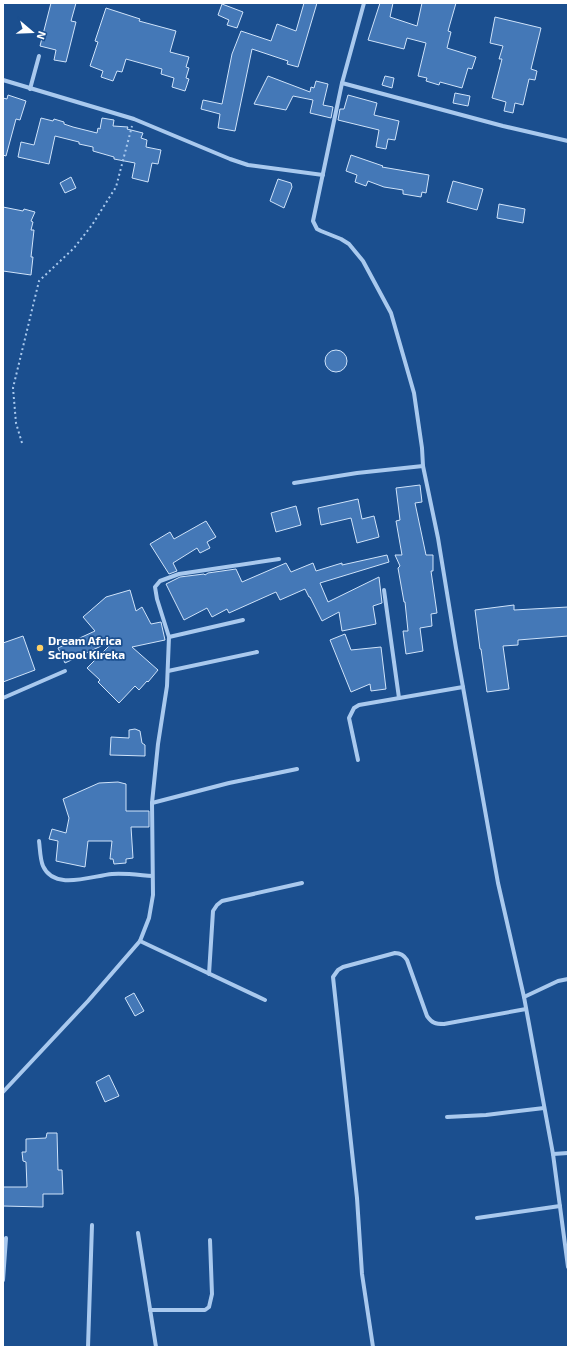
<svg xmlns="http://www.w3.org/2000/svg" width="571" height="1350" font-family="'Exo 2',sans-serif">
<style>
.building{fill:#4478b7;stroke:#cfe3fa}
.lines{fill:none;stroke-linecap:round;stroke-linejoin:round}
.path{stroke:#a9c9ee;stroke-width:2;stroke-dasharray:2 3;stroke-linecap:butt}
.minor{stroke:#a9c9ee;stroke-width:4}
.poi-dot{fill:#ffd166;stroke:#1b4f8f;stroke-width:1.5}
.labels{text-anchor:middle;stroke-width:3.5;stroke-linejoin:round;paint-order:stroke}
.poi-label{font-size:12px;font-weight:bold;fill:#fff;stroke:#1b4f8f;text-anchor:start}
</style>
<rect width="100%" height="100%" fill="#1b4f8f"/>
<g class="building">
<path d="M51 3H76L71 21 76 22 66 62 54 60 56 50 40 46Z"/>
<path d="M304 3H317L298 67 287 64 288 61 252 49 235 131 218 128 220 114 201 109 203 100 222 104 232 54 241 31 271 41 277 24 296 31Z"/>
<path d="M380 3H393L390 17 417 26 422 3H456L448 31 451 32 447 48 476 57 472 69 468 68 462 88 440 82 439 85 426 81 427 78 418 76 426 43 407 38 404 49 368 40Z"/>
<path d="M222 4 243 12 237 28 227 25 229 20 218 15Z"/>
<path d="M106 8 140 19 139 21 176 31 170 52 189 57 186 67 189 68 186 78 189 79 185 91 172 87 174 78 161 74 162 69 126 59 122 72 117 71 113 81 101 77 103 71 90 66 98 42 95 41Z"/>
<path d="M495 17 541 28 531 69 537 71 535 80 529 79 523 105 515 103 513 113 504 111 506 102 492 98 502 59H499L503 46 490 43Z"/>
<path d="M268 76 310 92 311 87 314 88 316 81 328 84 323 105 333 107 331 118 310 113 313 100 293 96 286 110 254 104Z"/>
<path d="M385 76 394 78 392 88 382 85Z"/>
<path d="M455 93 470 96 468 106 453 103Z"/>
<path d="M8 95 26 101 20 120 16 119 6 156 3 155V98L7 99Z"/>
<path d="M348 95 377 103 374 115 399 121 395 140 388 139 386 149 376 147 379 130 338 120 340 109H344Z"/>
<path d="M41 118 53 121 54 119 64 122V124L73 127 97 133 98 128 100 129 102 118 114 120 113 126 128 127 127 129 143 133 141 138 147 140 146 147 161 150 158 164 152 163 148 182 132 178 135 163 114 159V157L93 151V147L79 144V142L55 136 49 164 18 157 21 142 34 145Z"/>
<path d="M351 155 383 166 382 167 429 175 426 193 422 192 421 197 403 194V190L384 187 368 181 366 186 355 182 357 175 346 171Z"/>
<path d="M71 177 76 188 65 193 60 183Z"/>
<path d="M278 179 291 183 292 187 284 208 270 201Z"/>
<path d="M453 181 483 189 477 210 447 202Z"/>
<path d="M499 204 525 209 523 223 497 218Z"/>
<path d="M3 207 23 211 24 209 35 212 31 221 33 222 31 230H34L31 257H33L31 275 3 271Z"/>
<circle cx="336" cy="361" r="11"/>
<path d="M420 485 422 502 415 503 426 555H433V571H431L437 613 431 614 432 626 420 628 423 651 406 654 403 631H408L405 602H404L398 568 400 566 395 555H402L396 521 400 520 396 488Z"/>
<path d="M358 499 362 519 374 516 379 537 357 543 351 518 321 525 318 508Z"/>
<path d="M296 506 301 525 276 532 271 513Z"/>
<path d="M206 521 216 537 207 542 210 548 200 553 197 548 173 563 177 571 169 574 150 544 170 532 174 539Z"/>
<path d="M387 555 389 562 320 583 328 602 379 577 382 603 373 606 376 624 342 631 339 612 322 621 310 597H309L305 589 280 600 276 592 229 613 227 609 212 617 207 608 184 620 166 584 180 577 204 574 205 575 208 573 236 569 242 582 286 563 291 572 313 563 316 571 342 563V565Z"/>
<path d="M130 590 136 611 142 607 151 624 161 622 165 640 132 647 158 670 148 682 147 681 139 690 135 686 119 703 98 682 100 680 87 668 116 639 65 663 58 648 95 631 83 617 106 597Z"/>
<path d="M514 605V610L568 607V636L518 640V645L503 646 509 689 487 692 481 649H480L475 610Z"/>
<path d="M345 634 351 650 381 647 386 689 371 691 370 684 351 692 330 640Z"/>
<path d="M23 636 35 670 3 682V643Z"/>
<path d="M135 729 140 731 142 743 145 745V756L110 755 111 737 129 738V730Z"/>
<path d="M118 782 126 784V811H149V827H131L133 858 126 859V863L114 864 113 859H110L112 841H88L85 867 56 861 58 841 49 839 52 829 66 833 69 818 63 799 99 783Z"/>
<path d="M134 993 144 1011 135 1016 125 998Z"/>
<path d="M109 1075 119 1096 105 1102 96 1082Z"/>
<path d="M47 1133H57L58 1170H62L63 1194H43V1207L3 1206V1187H27L26 1162 23 1161 22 1152H26V1139L46 1138Z"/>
</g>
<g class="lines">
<path class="path" d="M22 443 16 423 13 388 39 281 74 248 92 225 116 187 132 126"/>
<g class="minor">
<path d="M364 3 342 83 313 221 317 229 321 231 341 239 349 244 363 261 391 313 414 393 422 448 423 466 438 538 456 648 498 883 524 997 553 1154 568 1267"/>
<path d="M3 80 134 119 230 159 248 165 323 175"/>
<path d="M342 83 503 126 568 141"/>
<path d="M30 89 39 56"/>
<path d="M294 483 357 473 423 466"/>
<path d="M384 590 399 698"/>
<path d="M169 637 243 620"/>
<path d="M168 671 257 652"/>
<path d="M3 698 65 671"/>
<path d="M358 760 349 718 354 708 359 705 463 687"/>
<path d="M152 803 229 783 297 769"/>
<path d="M39 841C40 848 40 859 43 866 54 891 91 876 112 874 125 873 139 875 152 876"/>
<path d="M140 941 265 1000"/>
<path d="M209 974 213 911 217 905 222 901 302 883"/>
<path d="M524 997 558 981 568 979"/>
<path d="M3 1092 88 1001 140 941 149 918 153 895 152 803 158 744 167 686 169 637 157 599 155 587 160 581 179 574 279 559"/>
<path d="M447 1117 486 1115 544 1108"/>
<path d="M553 1154 568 1153"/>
<path d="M477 1218 560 1206"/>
<path d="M138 1233 156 1347"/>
<path d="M3 1280 6 1238"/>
<path d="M150 1310H205L209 1307 212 1294 210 1240"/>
<path d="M88 1347 92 1225"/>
<path d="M373 1347 362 1274 357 1198 333 977 338 970 343 967 395 953C401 953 404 955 407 960L427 1016C432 1023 435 1024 444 1024L526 1009"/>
</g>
</g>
<circle class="poi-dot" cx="40" cy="648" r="4"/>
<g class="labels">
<g class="poi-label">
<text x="48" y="645">Dream Africa<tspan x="48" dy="14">School Kireka</tspan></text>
</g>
</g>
<rect width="571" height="1350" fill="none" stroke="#ffffff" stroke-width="8"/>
<g transform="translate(32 32) rotate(109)" stroke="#1b4f8f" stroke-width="3" paint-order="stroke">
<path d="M0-3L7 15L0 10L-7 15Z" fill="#ffffff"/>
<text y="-6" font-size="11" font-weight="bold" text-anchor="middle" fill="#ffffff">N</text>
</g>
</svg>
